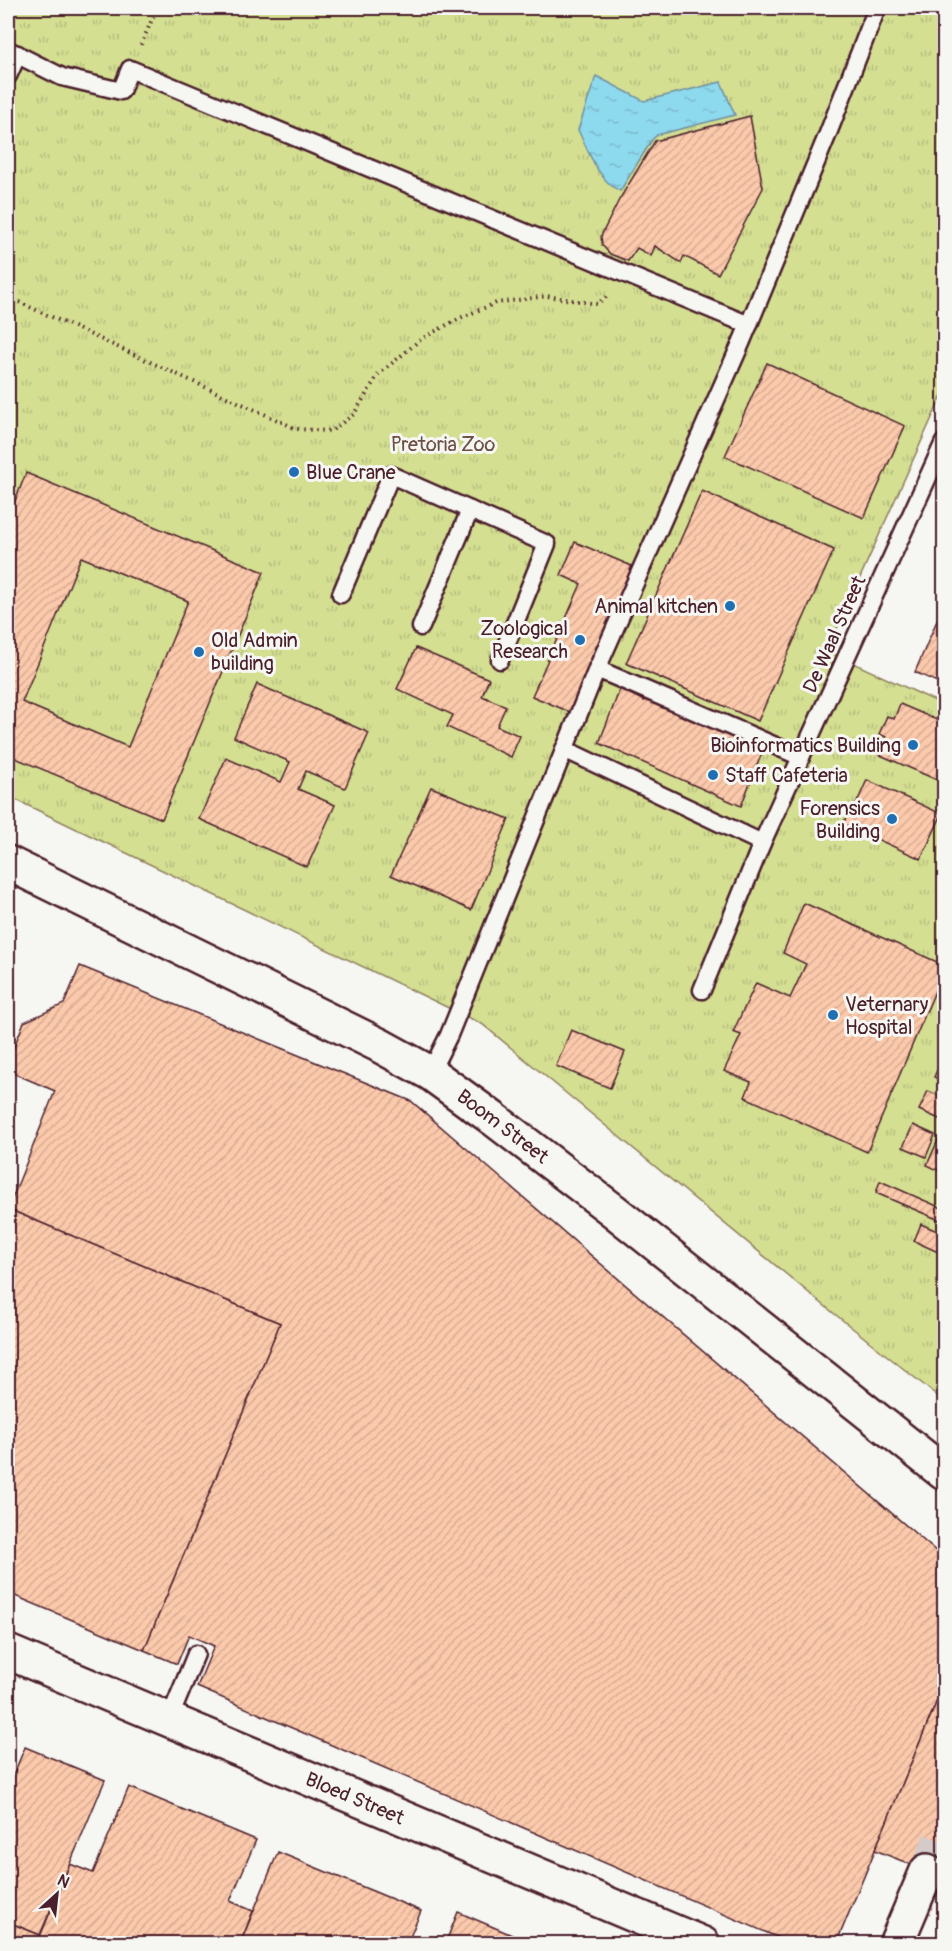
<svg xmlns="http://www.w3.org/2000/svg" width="952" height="1951" font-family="Pangolin,sans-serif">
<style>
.park{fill:url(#park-tufts);stroke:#8f7f5e;stroke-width:1.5}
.water{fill:url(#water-ripples);stroke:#728f9f;stroke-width:1.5}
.building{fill:url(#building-hatch);stroke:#4a1f2b;stroke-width:1.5;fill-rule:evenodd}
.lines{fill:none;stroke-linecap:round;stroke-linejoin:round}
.secondary-tunnel{stroke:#d4cbca;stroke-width:33;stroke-dasharray:33 16;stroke-linecap:butt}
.lane-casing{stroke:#4a1f2b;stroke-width:21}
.secondary-casing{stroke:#4a1f2b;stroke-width:38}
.path{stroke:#4a1f2b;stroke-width:4;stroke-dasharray:1.5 4.5;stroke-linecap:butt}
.lane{stroke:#f6f6f2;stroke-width:16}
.secondary{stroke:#f6f6f2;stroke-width:33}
.poi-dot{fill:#1f6fb2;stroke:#f6f6f2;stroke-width:2}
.labels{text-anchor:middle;stroke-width:6;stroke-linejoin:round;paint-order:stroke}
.park-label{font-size:20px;fill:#6c4f45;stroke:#f6f6f2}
.poi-label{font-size:20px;fill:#4a1f2b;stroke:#f6f6f2;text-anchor:start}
.street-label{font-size:20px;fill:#4a1f2b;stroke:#f6f6f2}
</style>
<defs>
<pattern id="park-tufts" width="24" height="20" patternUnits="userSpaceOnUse" patternTransform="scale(1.5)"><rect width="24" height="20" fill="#d4df92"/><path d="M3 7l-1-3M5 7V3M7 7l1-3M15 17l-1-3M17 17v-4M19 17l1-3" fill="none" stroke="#b8bf7e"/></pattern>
<pattern id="water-ripples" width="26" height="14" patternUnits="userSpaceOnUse" patternTransform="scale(1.5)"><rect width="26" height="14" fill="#8dd9ed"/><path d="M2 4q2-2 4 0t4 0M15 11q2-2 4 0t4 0" fill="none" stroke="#7bbacb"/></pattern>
<pattern id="building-hatch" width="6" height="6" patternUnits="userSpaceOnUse" patternTransform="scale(1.5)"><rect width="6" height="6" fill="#fbc9ab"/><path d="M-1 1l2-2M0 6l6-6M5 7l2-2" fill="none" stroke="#d9ac93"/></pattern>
</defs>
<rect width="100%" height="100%" fill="#f6f6f2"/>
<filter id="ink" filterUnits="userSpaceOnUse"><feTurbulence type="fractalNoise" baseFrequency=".0167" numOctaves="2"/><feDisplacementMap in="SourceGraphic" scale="12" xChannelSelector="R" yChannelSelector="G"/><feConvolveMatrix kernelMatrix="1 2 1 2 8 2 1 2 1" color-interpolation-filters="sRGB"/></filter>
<g filter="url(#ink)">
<path class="park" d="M8 8H944V391L827 651 944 705V1401L831 1311 482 1024 8 796Z"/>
<path class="water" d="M596 76 644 101 721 82 735 115 657 135 652 140 620 191C598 181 588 150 578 130Z"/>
<g class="building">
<path d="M734 8H753L751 14Z"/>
<path d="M750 116 763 188 718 274 684 256 681 263 655 246 651 256 637 248 628 261 610 254 602 245 601 236 619 200 655 141Z"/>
<path d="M767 363 905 426 864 518 725 456Z"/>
<path d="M26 473 264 572 162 819 8 755V519ZM81 557 188 601 128 747 22 702Z"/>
<path d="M702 491 834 550 758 721 626 663Z"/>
<path d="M575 542 634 567 572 713 532 696 581 584 561 575Z"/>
<path d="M938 618 944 621V685L915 672Z"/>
<path d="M416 648 489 679 482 696 506 706 497 726 520 736 511 757 447 727 453 715 397 689Z"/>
<path d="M257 684 369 733 345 788 306 771 298 789 335 805 307 867 199 819 226 758 281 782 290 762 234 737Z"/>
<path d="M620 689 644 701 648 690 765 745 741 806 599 743Z"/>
<path d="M900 704 944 723V783L878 754 886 737 879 734 887 716 894 719Z"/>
<path d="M867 780 942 814 921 859 843 824 852 805 855 807Z"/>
<path d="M431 787 509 819 471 910 391 875Z"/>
<path d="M804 903 944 965V970L867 1152 745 1097 751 1082 724 1071 741 1035 733 1032 756 983 790 998 806 964 783 953Z"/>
<path d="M80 966 411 1101 944 1558V1684L836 1944H793L197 1687 214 1646 189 1635 177 1664 144 1650 280 1323 8 1209 55 1091 8 1071V1062L24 1022 64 1004Z"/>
<path d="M571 1030 625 1052 610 1088 556 1066Z"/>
<path d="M942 1059 944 1060V1082L934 1077Z"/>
<path d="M928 1091 944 1098V1121L919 1110Z"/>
<path d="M913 1125 935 1135 926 1157 903 1147Z"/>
<path d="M942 1131 944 1132V1173L927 1165Z"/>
<path d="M880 1181 944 1209V1222L876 1193Z"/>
<path d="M8 1209 280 1323 144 1650 8 1593Z"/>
<path d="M921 1224 944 1234 938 1252 914 1241Z"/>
<path d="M944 1684V1878L875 1850Z"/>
<path d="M25 1747 105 1780 40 1935 8 1922V1788Z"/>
<path d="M129 1787 256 1840 230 1901 253 1911 240 1944H37L70 1864 93 1873Z"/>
<path d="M278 1852 421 1911 407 1944H240Z"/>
<path d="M458 1912 533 1944H445Z"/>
<path d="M8 1922 40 1935 37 1944H8Z"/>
</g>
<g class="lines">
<path class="secondary-tunnel" d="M927 1871 944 1829"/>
<g class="lane-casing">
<g id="lane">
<path d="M8 50 62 77 121 91 130 69 749 325"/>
<path d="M8 76 18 54"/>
<path d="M341 594 391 475 547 544 500 660"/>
<path d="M421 627 470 510"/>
<path d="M597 669 801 757"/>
<path d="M564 749 762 843 702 990"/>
<path d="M762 843 944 442"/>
<path d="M430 1073 449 1035 597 669 742 341 827 136 877 8"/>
<path d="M169 1720 196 1654"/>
</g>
</g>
<g class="secondary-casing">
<g id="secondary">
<path d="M8 863 379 1045 430 1073 495 1120 614 1211 944 1473"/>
<path d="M8 1652 703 1944"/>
<path d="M896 1944 927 1871"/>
</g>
</g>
<g class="path">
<path d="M141 45 157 8"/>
<path d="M8 297 297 429 331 431 354 414 378 375 421 339 460 318 496 303 547 296 597 304 609 295"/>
</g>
<use href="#lane" class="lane"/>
<use href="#secondary" class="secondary"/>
</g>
</g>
<g class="poi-dot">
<circle cx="294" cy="472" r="6"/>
<circle cx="730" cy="606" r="6"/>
<circle cx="580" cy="640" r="6"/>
<circle cx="199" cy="652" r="6"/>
<circle cx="913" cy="745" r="6"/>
<circle cx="713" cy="775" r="6"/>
<circle cx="892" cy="819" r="6"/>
<circle cx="833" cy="1015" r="6"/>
</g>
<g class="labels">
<g class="park-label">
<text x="443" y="451">Pretoria Zoo</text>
</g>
<g class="poi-label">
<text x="306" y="479">Blue Crane</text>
<text x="718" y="613" text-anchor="end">Animal kitchen</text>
<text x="568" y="635" text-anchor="end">Zoological<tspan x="568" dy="23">Research</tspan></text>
<text x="211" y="647">Old Admin<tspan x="211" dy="23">building</tspan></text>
<text x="901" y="752" text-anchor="end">Bioinformatics Building</text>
<text x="725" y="782">Staff Cafeteria</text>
<text x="880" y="815" text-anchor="end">Forensics<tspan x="880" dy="23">Building</tspan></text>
<text x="845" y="1011">Veternary<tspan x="845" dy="23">Hospital</tspan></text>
</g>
<g class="street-label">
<text transform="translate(834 634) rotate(-66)" y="7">De Waal Street</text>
<text transform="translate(503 1126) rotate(37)" y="7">Boom Street</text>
<text transform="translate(355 1798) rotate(23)" y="7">Bloed Street</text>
</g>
</g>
<rect width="952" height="1951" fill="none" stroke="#f6f6f2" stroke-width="30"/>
<rect x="15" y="15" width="922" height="1921" fill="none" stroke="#4a1f2b" stroke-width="2" filter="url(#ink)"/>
<g transform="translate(57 1894) rotate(27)" stroke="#f6f6f2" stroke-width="4.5" paint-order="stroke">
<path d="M0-4.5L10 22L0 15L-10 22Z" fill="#4a1f2b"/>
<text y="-9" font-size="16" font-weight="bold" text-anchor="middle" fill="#4a1f2b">N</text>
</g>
</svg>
